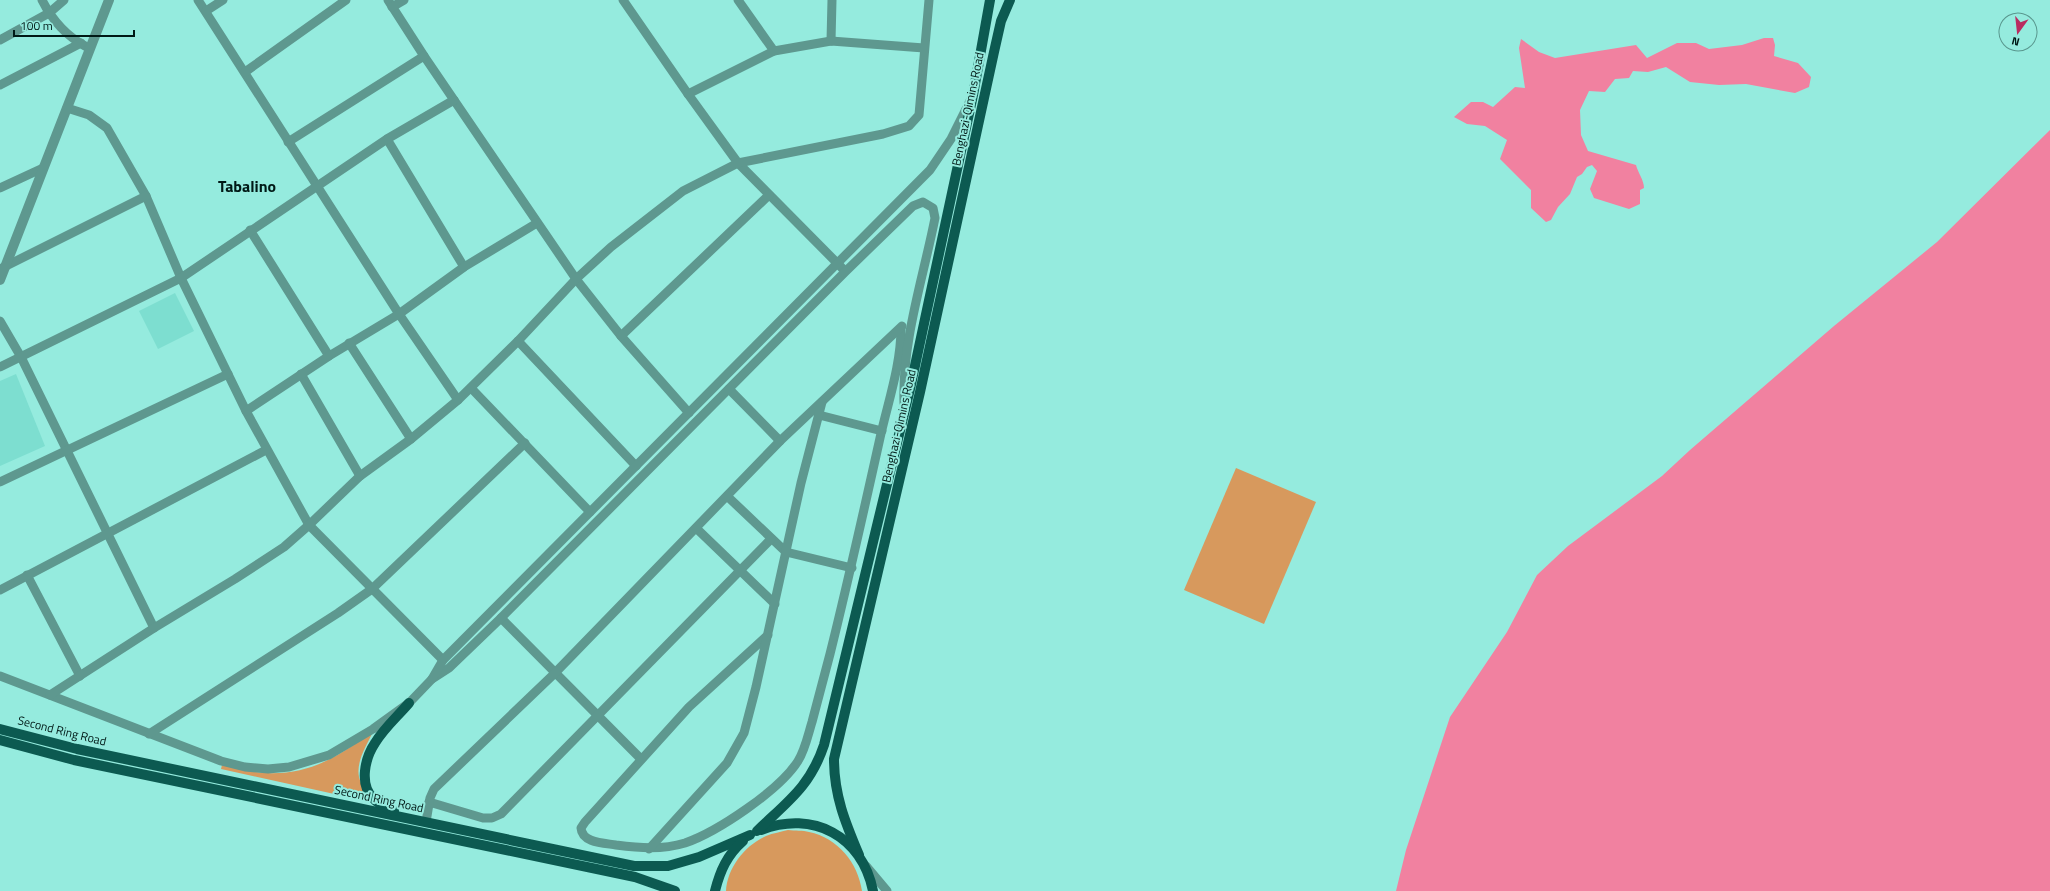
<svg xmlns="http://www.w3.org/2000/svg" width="2050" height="891" font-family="'Titillium Web',sans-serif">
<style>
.built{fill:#7dded0}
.green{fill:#d7995d}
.water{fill:#f181a0}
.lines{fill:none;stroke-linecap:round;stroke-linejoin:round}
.minor{stroke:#5e988f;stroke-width:9}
.tertiary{stroke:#5e988f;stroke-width:10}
.primary{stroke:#0c5a51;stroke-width:10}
.labels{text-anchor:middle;stroke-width:4;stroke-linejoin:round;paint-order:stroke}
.street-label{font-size:12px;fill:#001916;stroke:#95ebde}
.district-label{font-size:16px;font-weight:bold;fill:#001916;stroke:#95ebde}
</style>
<rect width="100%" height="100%" fill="#95ebde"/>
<g class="built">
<path d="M175 293 194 331 158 349 139 311Z"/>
<path d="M16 374 45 446 0 466V381Z"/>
</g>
<g class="green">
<path d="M1236 468 1316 502 1264 624 1184 590Z"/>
<path d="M373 732C366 746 356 762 359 777 361 785 367 793 366 801L221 769 222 765C236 768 251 772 265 773 311 775 336 757 373 732Z"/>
<path d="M788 830C795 831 803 830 809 832 838 838 858 863 862 891H726C727 868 745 845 766 836 773 833 781 832 788 830Z"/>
</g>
<g class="water">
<path d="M1764 38H1773L1775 45 1774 56 1798 63 1811 77 1809 87 1795 93 1746 84 1719 85 1690 82 1666 67 1648 72 1633 71 1629 78 1615 79 1605 92 1589 91 1580 110 1581 135 1588 151 1636 165C1638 173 1644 180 1644 188L1640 190V204L1629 209 1594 198 1590 189 1597 171 1592 165 1587 167 1582 174 1577 177 1570 194 1558 207 1551 220 1546 222 1531 208V190L1500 159 1507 140 1485 126 1467 124 1454 117 1471 102H1483L1493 107 1515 87 1525 88 1519 48 1521 39 1539 52 1555 58 1636 45 1647 58 1677 43H1696L1709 49 1742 45Z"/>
<path d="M2050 130V891H1396L1406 850 1450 717 1507 632 1537 575 1568 546 1662 476 1690 450 1834 326 1937 242Z"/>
</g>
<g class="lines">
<g class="minor">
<path d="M42 0C52 20 65 35 85 46"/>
<path d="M198 0 399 314 458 400"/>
<path d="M388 0 424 56 576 279 621 336 689 413"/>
<path d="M623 0 688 94 738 163 842 268"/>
<path d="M738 0 774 51"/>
<path d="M392 7 404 0"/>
<path d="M206 11 223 0"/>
<path d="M0 40 49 13 64 0"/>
<path d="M831 41 832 0"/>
<path d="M245 72 346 0"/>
<path d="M0 85 81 43"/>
<path d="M688 94 774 51 831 41 924 48"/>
<path d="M67 108 89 115 107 128 146 196 181 278 246 411 309 525 443 660"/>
<path d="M387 139 464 267"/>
<path d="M288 142 424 56"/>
<path d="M0 188 43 168"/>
<path d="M250 230 329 356"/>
<path d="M0 269 146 196"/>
<path d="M0 321 21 357 154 628"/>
<path d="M621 336 769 195"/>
<path d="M518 341 636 466"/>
<path d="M349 343 411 439"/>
<path d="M0 367 181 278 387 139 454 100"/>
<path d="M301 374 360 476"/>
<path d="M471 388 590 512"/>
<path d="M729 389 780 441"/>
<path d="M246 411 329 356 399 314 464 267 537 223"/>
<path d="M819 415 882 431"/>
<path d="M0 482 228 374"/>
<path d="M727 496 786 552 852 568"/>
<path d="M696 528 775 604"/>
<path d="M27 575 80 676"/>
<path d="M0 590 266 450"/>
<path d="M501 618 641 759"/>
<path d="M768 635 689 707 585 822 581 828C582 843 604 843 616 845 639 848 662 850 685 843 717 832 780 790 798 761 805 750 808 735 812 722 818 699 824 676 830 654 848 582 864 510 880 438 888 402 901 365 901 328"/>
<path d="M0 676 221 761 245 767 268 769 289 767 329 755 373 729 409 703 432 679 449 668 501 618 845 272 913 206 923 202 933 208 935 218C923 279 902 340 904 403"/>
<path d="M432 679 443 660 930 170 951 139 971 99"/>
<path d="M50 695 154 628 235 579 284 547 309 525 360 476 411 439 458 400 518 341 576 279 611 247 683 191 738 163 883 134 909 126 919 115 929 0"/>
<path d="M149 734 338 613 372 589 525 443"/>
<path d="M429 802 483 818H492L501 814 771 539"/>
<path d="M426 822 430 798 434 789 554 674 780 441 902 326"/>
<path d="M649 849 727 763 744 733 756 687 801 483 822 402"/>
<path d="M866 866 887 891"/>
</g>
<path class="tertiary" d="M0 280 109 0"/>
<g class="primary">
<path d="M0 729 77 749 634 866H668L699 857 750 835"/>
<path d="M0 740 74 760 635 877 675 891"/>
<path d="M394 811C386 808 378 804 373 798 359 784 365 758 375 743 384 728 398 716 409 703"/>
<path d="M761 830C813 810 862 836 873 891"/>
<path d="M757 831C787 802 810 787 824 745L910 389 973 95 990 0"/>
<path d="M859 855C845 822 834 795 834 759L920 392 994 52 1001 21 1010 0"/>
<path d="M715 891C720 871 727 855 743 841"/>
</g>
</g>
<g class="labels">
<g class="street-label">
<text transform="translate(968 109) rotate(-78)" y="4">Benghazi-Qimins Road</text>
<text transform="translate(899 426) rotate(-77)" y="4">Benghazi-Qimins Road</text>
<text transform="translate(62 731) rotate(14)" y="4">Second Ring Road</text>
<text transform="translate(379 799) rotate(12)" y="4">Second Ring Road</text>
</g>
<g class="district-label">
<text x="247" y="192">Tabalino</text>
</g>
</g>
<g transform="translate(2018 32) rotate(195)"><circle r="19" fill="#95ebde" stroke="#59978e"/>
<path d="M0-3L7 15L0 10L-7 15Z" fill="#b92c60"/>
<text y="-6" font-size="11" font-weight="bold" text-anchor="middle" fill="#001916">N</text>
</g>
<path d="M14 30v6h120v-6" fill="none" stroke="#001916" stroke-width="2"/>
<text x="20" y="30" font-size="12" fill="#001916" stroke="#95ebde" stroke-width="3" paint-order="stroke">100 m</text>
</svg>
